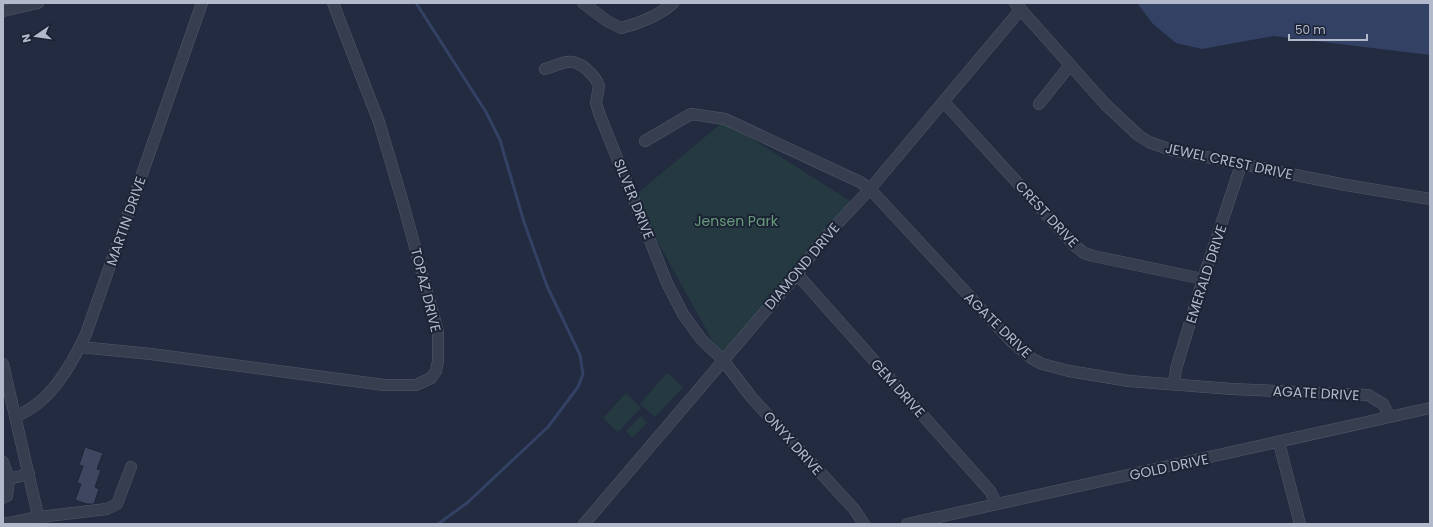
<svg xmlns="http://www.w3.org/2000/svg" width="1433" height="527" font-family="Poppins,sans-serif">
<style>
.green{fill:#243940}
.water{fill:#334165}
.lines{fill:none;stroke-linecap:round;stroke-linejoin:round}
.stream{stroke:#334165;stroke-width:3}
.building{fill:#3e475f;stroke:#1d2536}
.minor-casing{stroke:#51596a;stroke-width:12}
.minor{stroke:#363e4f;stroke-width:11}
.labels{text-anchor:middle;stroke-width:4;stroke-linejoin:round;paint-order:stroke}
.street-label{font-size:14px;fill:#b2b9ca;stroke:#1b2334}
.park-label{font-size:14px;fill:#689c7a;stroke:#1b2334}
</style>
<rect width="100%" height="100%" fill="#222b3f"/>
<g class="green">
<path d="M724 121 855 204 723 360 633 197Z"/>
<path d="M667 373 683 387 655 417 640 404Z"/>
<path d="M626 393 641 408 618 432 603 418Z"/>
<path d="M641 416 647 423 632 438 626 431Z"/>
</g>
<path class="water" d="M1137 3H1430V55L1274 36 1202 49 1176 43 1153 24Z"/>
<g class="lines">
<path class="stream" d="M416 3 486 112 500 140 524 222 547 286 580 355 583 374 578 387 548 427 467 503 438 524"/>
</g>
<path class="building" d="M85 447 103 453 97 469 101 470 95 487 99 489 94 504H87L75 500 81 484 77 483 83 466 79 465Z"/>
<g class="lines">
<g class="minor-casing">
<g id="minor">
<path d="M583 3 607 21 621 28C638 24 660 15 673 3"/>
<path d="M1015 3 1106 105 1138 135 1149 142 1171 150 1346 185 1430 199"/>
<path d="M3 11 38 3"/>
<path d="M545 69C552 67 560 63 567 62 580 60 595 75 599 86L596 103 599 113 667 283 683 314 701 339 723 360 752 398 854 509 864 524"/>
<path d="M944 102 1073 244 1084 253 1093 256 1203 279"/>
<path d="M1039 104 1070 65"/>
<path d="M645 141 691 114 725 119 860 182 870 189 1011 341 1031 358 1042 364 1069 371 1129 381 1232 389 1368 395 1383 404 1390 417"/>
<path d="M797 274 990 491 997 504"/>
<path d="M80 347 151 354 384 385H416L431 378 436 371 438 361V332L403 203 379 122 333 3"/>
<path d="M3 364 40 524"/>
<path d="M1174 384 1176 369 1203 279 1241 165"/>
<path d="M16 416C50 403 71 366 86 334L202 3"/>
<path d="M1279 443 1300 524"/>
<path d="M3 462 9 479"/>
<path d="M3 498 7 496 9 479 29 474"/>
<path d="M4 524 39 517 107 509 117 504 131 467"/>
<path d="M584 524 797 274 825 237 870 189 1021 9"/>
<path d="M907 524 1430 408"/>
</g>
</g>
<use href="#minor" class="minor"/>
</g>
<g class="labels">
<g class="street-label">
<text transform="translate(1229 161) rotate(12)" y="5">JEWEL CREST DRIVE</text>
<text transform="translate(634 199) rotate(68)" y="5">SILVER DRIVE</text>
<text transform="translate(1047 214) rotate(47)" y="5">CREST DRIVE</text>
<text transform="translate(126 221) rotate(-71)" y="5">MARTIN DRIVE</text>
<text transform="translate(802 266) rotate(-50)" y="5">DIAMOND DRIVE</text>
<text transform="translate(1206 274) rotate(-72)" y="5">EMERALD DRIVE</text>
<text transform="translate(426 290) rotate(76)" y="5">TOPAZ DRIVE</text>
<text transform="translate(998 325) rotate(44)" y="5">AGATE DRIVE</text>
<text transform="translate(898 388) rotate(48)" y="5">GEM DRIVE</text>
<text transform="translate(1316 393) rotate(3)" y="5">AGATE DRIVE</text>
<text transform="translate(793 443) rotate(48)" y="5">ONYX DRIVE</text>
<text transform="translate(1169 467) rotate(-12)" y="5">GOLD DRIVE</text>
</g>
<g class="park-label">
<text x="736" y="226">Jensen Park</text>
</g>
</g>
<rect width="1433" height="527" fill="none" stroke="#b2b9ca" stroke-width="8"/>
<g transform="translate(36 36) rotate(257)" stroke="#1b2334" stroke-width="3" paint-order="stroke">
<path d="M0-3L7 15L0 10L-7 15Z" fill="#b2b9ca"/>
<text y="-6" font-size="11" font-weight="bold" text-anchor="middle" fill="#b2b9ca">N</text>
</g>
<path d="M1289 34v6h78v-6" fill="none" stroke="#b2b9ca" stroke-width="2"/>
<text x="1295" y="34" font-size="12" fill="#b2b9ca" stroke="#1b2334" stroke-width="3" paint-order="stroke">50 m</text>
</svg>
